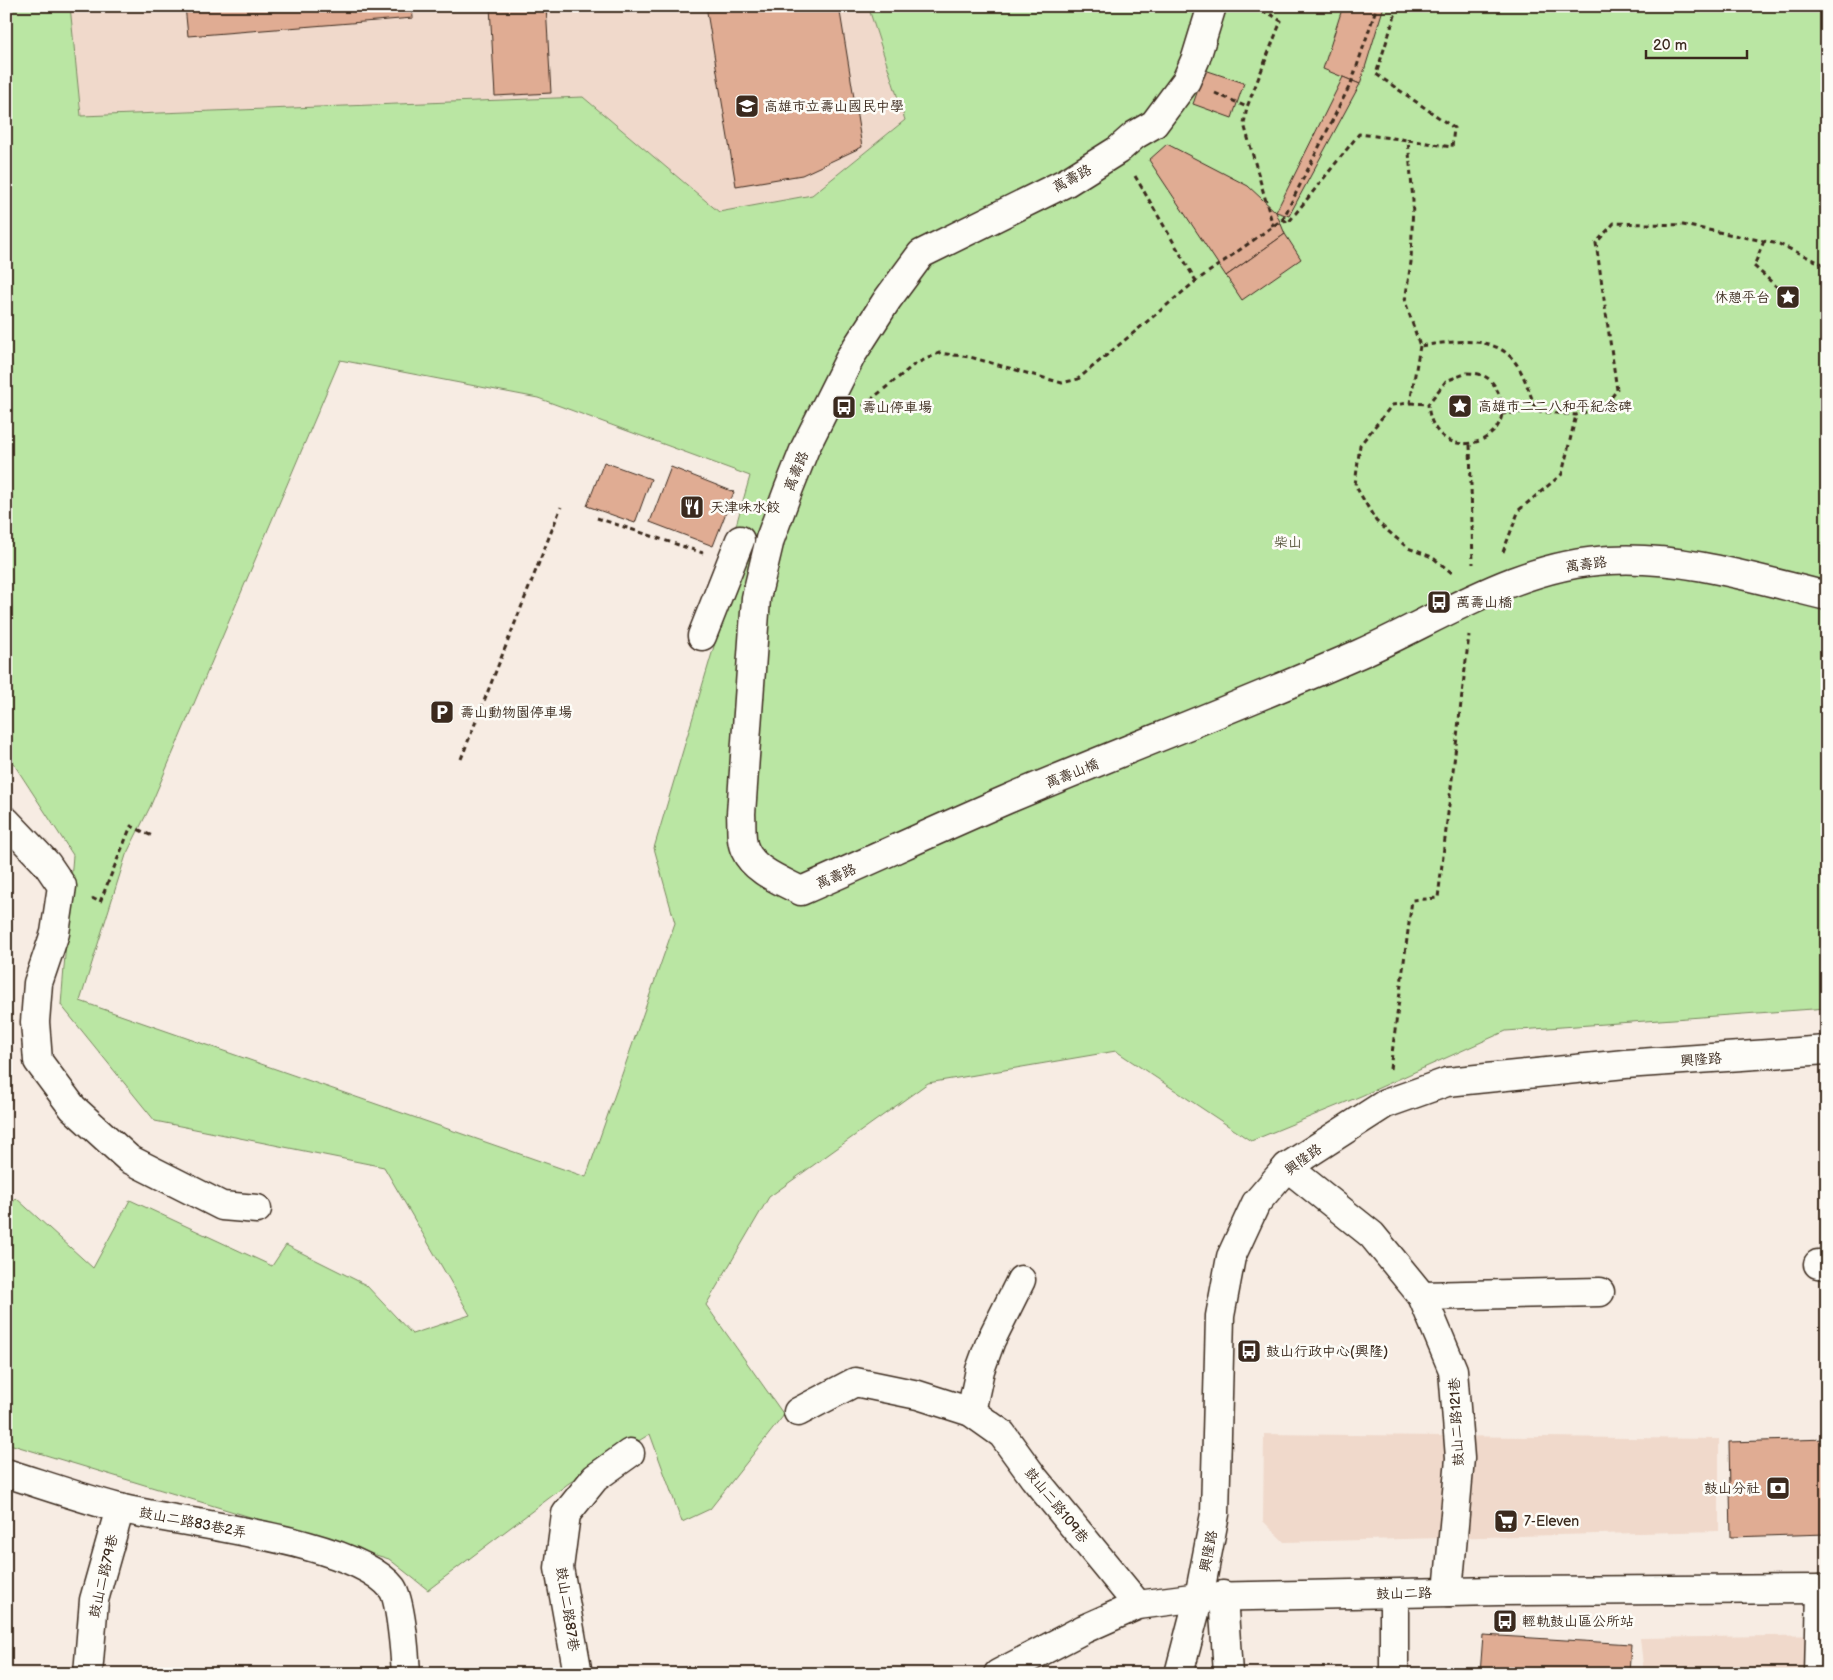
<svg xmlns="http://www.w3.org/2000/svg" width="1833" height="1680" font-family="'Balsamiq Sans','LXGW WenKai TC',sans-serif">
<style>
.built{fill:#f0d9cb}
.green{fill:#bae6a3;stroke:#7a8860;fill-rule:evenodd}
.building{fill:#e0ac93;stroke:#3b2a1e}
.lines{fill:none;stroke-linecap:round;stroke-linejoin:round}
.minor-casing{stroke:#3b2a1e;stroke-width:31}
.path{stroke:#3b2a1e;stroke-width:3;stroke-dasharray:5 4;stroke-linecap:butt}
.minor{stroke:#fdfcf7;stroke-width:28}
.labels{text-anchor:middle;stroke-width:5;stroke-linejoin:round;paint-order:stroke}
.poi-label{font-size:14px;fill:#3b2a1e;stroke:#fdfcf7;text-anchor:start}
.street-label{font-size:14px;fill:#3b2a1e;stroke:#fdfcf7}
.park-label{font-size:14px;fill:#5b593f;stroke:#fdfcf7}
</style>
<rect width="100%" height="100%" fill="#f7ece3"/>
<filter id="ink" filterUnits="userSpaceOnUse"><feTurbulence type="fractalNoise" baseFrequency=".02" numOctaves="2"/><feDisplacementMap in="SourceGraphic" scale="10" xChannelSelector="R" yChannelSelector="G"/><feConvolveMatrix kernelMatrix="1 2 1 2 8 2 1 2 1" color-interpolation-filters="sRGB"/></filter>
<g filter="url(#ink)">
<g class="built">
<path d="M70 6H868L905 120 812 195 719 212 583 97 81 116Z"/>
<path d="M1264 1434 1719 1439V1531L1284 1542 1263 1521Z"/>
<path d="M1827 1635V1674H1644L1640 1638Z"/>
</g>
<path class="green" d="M6 6H70L81 116 583 97 719 212 812 195 905 120 868 6H1827V1008L1506 1031 1361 1096 1251 1141 1116 1051 928 1083 769 1197 706 1305 784 1415 710 1509 682 1522 650 1434 569 1483 428 1590 389 1559 6 1443V1212L16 1198 93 1268 130 1200 272 1266 286 1245 366 1285 412 1334 470 1315 384 1167 155 1121 61 1005 73 855 6 752ZM340 360 538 398 750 476 733 536 723 616 654 848 675 923 586 1177 80 1001 126 855 150 807Z"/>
<g class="building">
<path d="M185 6H412L413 18 188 36Z"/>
<path d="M490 6H546L551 93 495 96Z"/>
<path d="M706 6H839L862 147 802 175 736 186Z"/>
<path d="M1343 6H1384L1360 84 1323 69Z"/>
<path d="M1205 70 1244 83 1232 118 1193 104Z"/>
<path d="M1343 77 1360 84 1289 216 1276 212Z"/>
<path d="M1167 144 1248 186 1276 212 1285 234 1226 276 1149 160Z"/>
<path d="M1285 234 1301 259 1242 300 1226 276Z"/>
<path d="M604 462 651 479 635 523 587 506Z"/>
<path d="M671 467 734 492 713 546 650 522Z"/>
<path d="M1827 1439V1534L1731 1537 1729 1442Z"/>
<path d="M1483 1635 1631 1644 1629 1674H1480Z"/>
</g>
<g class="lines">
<g class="minor-casing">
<g id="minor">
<path d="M1212 6 1196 58 1186 81 1154 124 1135 135 1118 150 1067 182 921 254 887 300 851 356 805 448 789 488 770 539 756 598 741 814C742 825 740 840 745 850 754 871 782 881 801 891 870 861 938 829 1008 799 1124 750 1243 705 1359 654 1440 618 1519 564 1610 560 1684 556 1756 579 1827 596"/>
<path d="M702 636 740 540"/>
<path d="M6 821 47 864 62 886 55 933 38 983 35 1022 38 1061 73 1108 129 1159 222 1206 257 1209"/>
<path d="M1287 1167 1372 1235 1422 1296 1453 1370 1460 1458 1448 1592"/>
<path d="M1818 1264 1827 1265"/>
<path d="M1422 1296 1600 1292"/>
<path d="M798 1412 855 1382 918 1395 971 1412 1002 1434 1034 1478 1138 1605"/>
<path d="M971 1412 980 1370 991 1340 1021 1280"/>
<path d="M6 1473C44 1485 81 1498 119 1508 182 1524 354 1539 392 1588 401 1600 405 1657 406 1674"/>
<path d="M1223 1595 1228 1674"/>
<path d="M88 1674 94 1600 120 1508"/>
<path d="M578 1674 559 1568 566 1514 595 1478 630 1453"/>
<path d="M998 1674 1084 1629 1138 1605 1199 1597 1499 1591 1827 1589"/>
<path d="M1179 1674 1199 1597 1215 1514 1220 1316 1231 1257 1256 1203 1287 1167 1385 1104 1447 1082 1625 1064 1827 1050"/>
<path d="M1394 1674V1594"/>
<path d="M1819 1674 1821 1589"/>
</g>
</g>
<g class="path">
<path d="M1256 6 1257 10 1272 15 1281 21 1247 107 1244 124 1273 226"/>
<path d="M1398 6 1376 74 1454 128 1452 147 1408 140 1413 201 1411 262 1405 301 1420 346C1450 342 1494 333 1515 362 1525 375 1530 396 1537 411"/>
<path d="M1215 93 1247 107"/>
<path d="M1135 176 1196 281"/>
<path d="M1283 219 1288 223 1359 134 1408 140"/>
<path d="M1764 241 1754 266 1788 297"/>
<path d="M1420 346 1410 403 1392 405 1360 445 1355 485 1376 521 1408 548 1432 557 1452 573"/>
<path d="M1467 373C1481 373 1490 376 1497 390 1525 443 1433 472 1428 404L1446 381Z"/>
<path d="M1410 403 1428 404"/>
<path d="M863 406 915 364 939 353 970 357 1062 383 1078 379 1196 281 1283 219 1352 81 1377 6"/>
<path d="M1501 414 1537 411 1576 415 1604 407 1617 390 1596 243 1614 223 1683 225 1779 244 1827 266"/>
<path d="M1470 445 1473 564"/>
<path d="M597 518 703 553"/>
<path d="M1503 552 1519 510 1562 474 1576 415"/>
<path d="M461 759 561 507"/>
<path d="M92 898 100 902 131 826 152 836"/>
<path d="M1390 1069 1412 900 1438 898 1469 635"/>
</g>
<use href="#minor" class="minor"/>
</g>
</g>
<defs>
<g id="school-square" transform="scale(1.25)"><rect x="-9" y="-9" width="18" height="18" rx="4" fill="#3b2a1e" stroke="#fdfcf7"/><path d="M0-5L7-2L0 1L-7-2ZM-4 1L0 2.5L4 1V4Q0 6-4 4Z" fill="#fff"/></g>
<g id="sight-square" transform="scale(1.25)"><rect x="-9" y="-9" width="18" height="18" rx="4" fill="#3b2a1e" stroke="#fdfcf7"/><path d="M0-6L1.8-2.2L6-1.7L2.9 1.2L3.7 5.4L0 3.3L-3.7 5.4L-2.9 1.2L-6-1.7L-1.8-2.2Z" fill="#fff"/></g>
<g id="bus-square" transform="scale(1.25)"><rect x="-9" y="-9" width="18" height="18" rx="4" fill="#3b2a1e" stroke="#fdfcf7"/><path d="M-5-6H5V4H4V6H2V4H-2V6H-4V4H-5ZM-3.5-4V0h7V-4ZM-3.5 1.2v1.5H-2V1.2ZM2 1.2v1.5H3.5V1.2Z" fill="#fff"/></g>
<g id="restaurant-square" transform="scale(1.25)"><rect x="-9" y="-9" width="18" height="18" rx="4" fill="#3b2a1e" stroke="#fdfcf7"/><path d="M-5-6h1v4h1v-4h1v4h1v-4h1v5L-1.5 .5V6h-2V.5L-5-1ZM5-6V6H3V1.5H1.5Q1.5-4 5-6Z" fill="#fff"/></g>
<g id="parking-square" transform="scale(1.25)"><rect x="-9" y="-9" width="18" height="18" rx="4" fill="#3b2a1e" stroke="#fdfcf7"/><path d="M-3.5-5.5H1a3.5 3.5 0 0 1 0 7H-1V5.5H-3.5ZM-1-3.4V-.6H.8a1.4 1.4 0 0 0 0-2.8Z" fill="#fff"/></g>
<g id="bank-square" transform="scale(1.25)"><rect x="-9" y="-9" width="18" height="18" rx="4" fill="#3b2a1e" stroke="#fdfcf7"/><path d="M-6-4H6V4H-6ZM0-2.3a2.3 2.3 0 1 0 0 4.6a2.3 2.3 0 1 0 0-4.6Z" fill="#fff"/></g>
<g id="supermarket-square" transform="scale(1.25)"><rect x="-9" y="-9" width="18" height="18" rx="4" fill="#3b2a1e" stroke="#fdfcf7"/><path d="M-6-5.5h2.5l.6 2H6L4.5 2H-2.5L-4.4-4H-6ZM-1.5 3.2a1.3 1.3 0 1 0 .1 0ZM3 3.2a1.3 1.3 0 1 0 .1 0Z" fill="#fff"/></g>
</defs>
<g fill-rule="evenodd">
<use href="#school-square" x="747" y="106"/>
<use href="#sight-square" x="1788" y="297"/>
<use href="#sight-square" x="1460" y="406"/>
<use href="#bus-square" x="844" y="407"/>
<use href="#restaurant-square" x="692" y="507"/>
<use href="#bus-square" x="1439" y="602"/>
<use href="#parking-square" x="442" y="712"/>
<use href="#bus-square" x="1249" y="1351"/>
<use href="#bank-square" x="1778" y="1488"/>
<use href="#supermarket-square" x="1506" y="1521"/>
<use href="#bus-square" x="1505" y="1621"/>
</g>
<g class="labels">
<g class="poi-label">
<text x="764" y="111">高雄市立壽山國民中學</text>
<text x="1770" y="302" text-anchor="end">休憩平台</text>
<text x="1478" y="411">高雄市二二八和平紀念碑</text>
<text x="862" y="412">壽山停車場</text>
<text x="710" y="512">天津味水餃</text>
<text x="1456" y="607">萬壽山橋</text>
<text x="460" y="717">壽山動物園停車場</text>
<text x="1266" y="1356">鼓山行政中心(興隆)</text>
<text x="1760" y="1493" text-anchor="end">鼓山分社</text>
<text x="1524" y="1526">7-Eleven</text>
<text x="1522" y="1626">輕軌鼓山區公所站</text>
</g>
<g class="street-label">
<text transform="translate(1072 178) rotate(-29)" y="5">萬壽路</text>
<text transform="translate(796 471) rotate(-68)" y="5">萬壽路</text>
<text transform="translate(1586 564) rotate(-8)" y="5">萬壽路</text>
<text transform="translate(1072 773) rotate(-22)" y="5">萬壽山橋</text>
<text transform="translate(836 876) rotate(-24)" y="5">萬壽路</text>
<text transform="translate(1701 1059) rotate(-4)" y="5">興隆路</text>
<text transform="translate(1303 1159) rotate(-36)" y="5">興隆路</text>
<text transform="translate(1456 1422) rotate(-93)" y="5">鼓山二路121巷</text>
<text transform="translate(1057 1505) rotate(51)" y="5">鼓山二路109巷</text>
<text transform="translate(193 1522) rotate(11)" y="5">鼓山二路83巷2弄</text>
<text transform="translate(1208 1551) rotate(-79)" y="5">興隆路</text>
<text transform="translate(103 1576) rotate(-77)" y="5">鼓山二路79巷</text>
<text transform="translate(1404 1593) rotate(-1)" y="5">鼓山二路</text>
<text transform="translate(568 1609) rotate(81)" y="5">鼓山二路87巷</text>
</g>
<g class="park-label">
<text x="1288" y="547">柴山</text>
</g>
</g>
<rect width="1833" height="1680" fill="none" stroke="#fdfcf7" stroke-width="25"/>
<rect x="12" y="12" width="1808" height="1655" fill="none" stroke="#3b2a1e" stroke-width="2" filter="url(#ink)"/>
<path d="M1646 50v8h101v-8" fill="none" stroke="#3b2a1e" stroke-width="2.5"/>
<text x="1653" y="50" font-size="15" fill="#3b2a1e" stroke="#fdfcf7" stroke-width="4" paint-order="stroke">20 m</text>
</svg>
